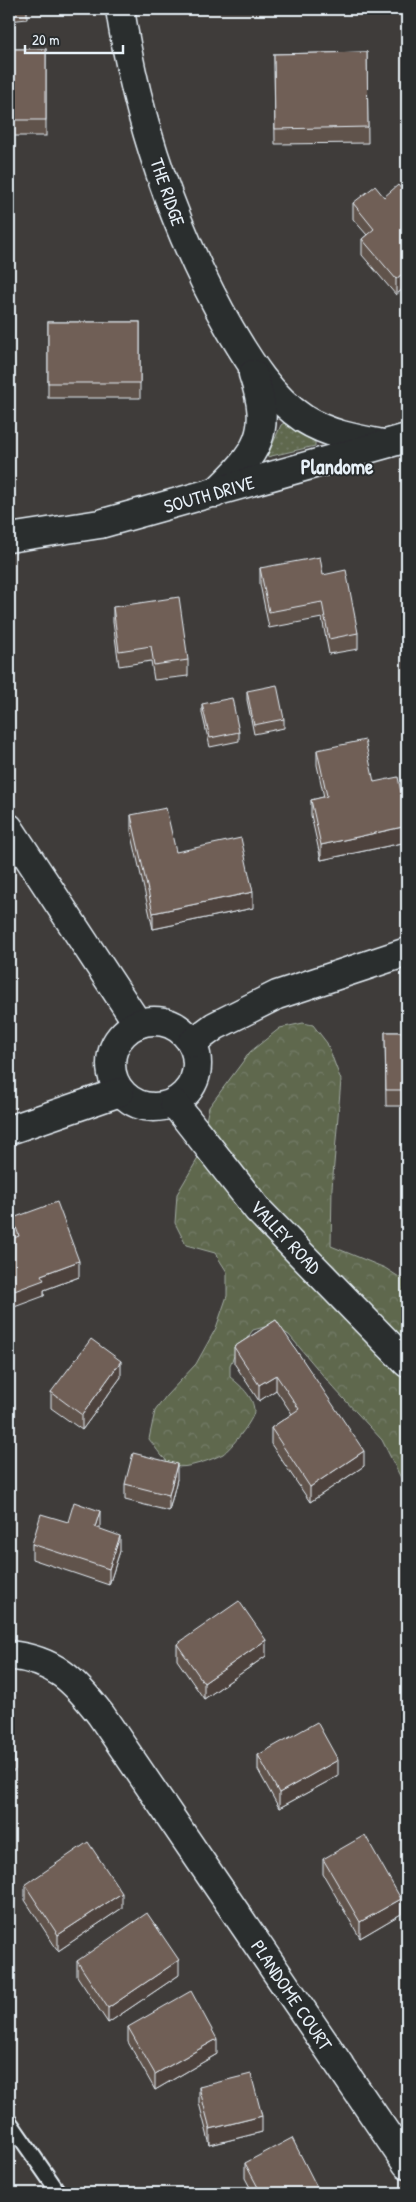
<svg xmlns="http://www.w3.org/2000/svg" width="416" height="2202" font-family="'Patrick Hand',sans-serif">
<style>
.grass{fill:url(#grass-dots);stroke:#a3aca3}
.forest{fill:url(#forest-crowns);stroke:#a3aca3}
.lines{fill:none;stroke-linecap:round;stroke-linejoin:round}
.lane-casing{stroke:#e8f1f8;stroke-width:18}
.street-casing{stroke:#e8f1f8;stroke-width:31}
.lane{stroke:#2a2d2e;stroke-width:14}
.street{stroke:#2a2d2e;stroke-width:28}
.wall{fill:#60524b;stroke:#e8f1f8}
.shaded-wall{fill:#4e423d;stroke:#e8f1f8}
.building{fill:#705f57;stroke:#e8f1f8}
.labels{text-anchor:middle;stroke-width:4;stroke-linejoin:round;paint-order:stroke}
.street-label{font-size:19px;fill:#e8f1f8;stroke:#2a2d2e}
.quarter-label{font-size:21px;font-weight:bold;fill:#e8f1f8;stroke:#2a2d2e}
</style>
<defs>
<pattern id="grass-dots" width="8" height="8" patternUnits="userSpaceOnUse" patternTransform="scale(1.25)"><rect width="8" height="8" fill="#5e674e"/><path d="M2 2h.1M6 6h.1" fill="none" stroke="#757d68" stroke-width="1.8" stroke-linecap="round"/></pattern>
<pattern id="forest-crowns" width="20" height="18" patternUnits="userSpaceOnUse" patternTransform="scale(1.25)"><rect width="20" height="18" fill="#5e674e"/><path d="M2 6a3 3 0 1 1 6 0M12 15a3 3 0 1 1 6 0" fill="none" stroke="#757d68"/></pattern>
</defs>
<rect width="100%" height="100%" fill="#3f3c3a"/>
<filter id="ink" filterUnits="userSpaceOnUse"><feTurbulence type="fractalNoise" baseFrequency=".02" numOctaves="2"/><feDisplacementMap in="SourceGraphic" scale="10" xChannelSelector="R" yChannelSelector="G"/><feConvolveMatrix kernelMatrix="1 2 1 2 8 2 1 2 1" color-interpolation-filters="sRGB"/></filter>
<g filter="url(#ink)">
<path class="grass" d="M284 423 315 442V446L267 457 281 425Z"/>
<path class="forest" d="M303 1023 313 1025 327 1043 341 1080 332 1188 331 1246 385 1268 407 1282V1490L382 1440 332 1386 289 1335 272 1325 253 1330 234 1356 230 1365V1377C240 1385 254 1397 254 1411 254 1420 230 1449 223 1454 214 1459 184 1470 175 1466 164 1462 156 1448 149 1439L155 1411 166 1396 196 1364 216 1328 227 1296V1272L215 1253 186 1245 175 1223 177 1194 197 1160 209 1107 250 1052 280 1028Z"/>
<g class="lines">
<g class="lane-casing">
<path id="lane" d="M9 2121 59 2193"/>
</g>
<g class="street-casing">
<g id="street">
<path d="M120 9C137 120 174 231 230 329 250 363 271 397 304 419 328 434 356 439 383 444"/>
<path d="M215 493C258 452 273 433 253 374"/>
<path d="M9 538 100 524 407 438"/>
<path d="M9 828 138 1024"/>
<circle cx="154" cy="1064" r="43"/>
<path d="M192 1043 215 1026 277 995 407 952"/>
<path d="M174 1103 258 1210 407 1363"/>
<path d="M9 1130 120 1092"/>
<path d="M9 1655C55 1660 74 1680 101 1715L407 2164"/>
</g>
</g>
<use href="#lane" class="lane"/>
<use href="#street" class="street"/>
</g>
<g class="wall">
<path d="M9 9H27V19L9 21Z"/>
<rect x="9" y="49" width="37" height="87"/>
<path d="M367 52 368 143 275 144 274 54Z"/>
<path d="M407 196V285L396 295 362 255V239L367 235 353 219V203L384 197Z"/>
<rect x="48" y="322" width="92" height="76"/>
<path d="M260 568 323 575 358 633V649L329 654 322 618 269 628 260 584Z"/>
<path d="M113 607 188 660V676L154 680 151 661 119 666 113 622Z"/>
<path d="M247 691 284 719V728L254 734 247 700Z"/>
<path d="M202 704 239 732V741L210 747 202 713Z"/>
<path d="M317 750 374 782 407 823V842L321 860 311 815V800L324 797 317 765Z"/>
<path d="M131 815 176 852 253 908 153 929 131 831Z"/>
<path d="M385 1032H407V1106H386Z"/>
<path d="M407 1216V1248L403 1247V1231Z"/>
<path d="M13 1218 79 1277 44 1290V1296L14 1238 13 1234Z"/>
<path d="M276 1320 364 1466 310 1502 271 1444V1428L292 1414 276 1390 259 1401 234 1363V1347Z"/>
<path d="M121 1377 82 1430 51 1408V1392Z"/>
<path d="M177 1479 169 1511 125 1500V1484Z"/>
<path d="M68 1522 100 1527V1528L120 1551 109 1585 32 1559V1544Z"/>
<path d="M177 1644 266 1656 204 1699 177 1660Z"/>
<path d="M258 1755 338 1776 279 1808 258 1770Z"/>
<path d="M323 1859 401 1914 360 1938 323 1874Z"/>
<path d="M25 1885 122 1908 58 1951 25 1900Z"/>
<path d="M77 1961 179 1975 108 2023 77 1976Z"/>
<path d="M128 2027 217 2054 155 2090 128 2042Z"/>
<path d="M199 2087 262 2132 210 2145 199 2103Z"/>
<path d="M245 2163 319 2193H253L245 2178Z"/>
</g>
<g class="shaded-wall">
<path d="M407 270V285L396 295V279Z"/>
<path d="M407 826V842L321 860V845Z"/>
<path d="M253 892V908L153 929V913Z"/>
<path d="M79 1261V1277L44 1290V1296L9 1309V1293L41 1275Z"/>
<path d="M121 1361V1377L82 1430V1415Z"/>
<path d="M276 1375V1390L259 1401V1385Z"/>
<path d="M364 1451V1466L310 1502V1487Z"/>
<path d="M177 1464V1479L169 1511V1495Z"/>
<path d="M100 1511V1527L95 1542V1527Z"/>
<path d="M120 1536V1551L109 1585V1569Z"/>
<path d="M266 1640V1656L204 1699V1683Z"/>
<path d="M15 1754V1770L9 1774V1758Z"/>
<path d="M338 1760V1776L279 1808V1793Z"/>
<path d="M122 1893V1908L58 1951V1935Z"/>
<path d="M401 1899V1914L360 1938V1922Z"/>
<path d="M179 1960V1975L108 2023V2008Z"/>
<path d="M217 2039V2054L155 2090V2074Z"/>
<path d="M262 2116V2132L210 2145V2129Z"/>
</g>
<g class="building">
<rect x="9" y="49" width="37" height="71"/>
<path d="M367 52 368 127 275 129 274 54Z"/>
<path d="M398 185 407 196V270L396 279 362 239 374 229 353 203 375 186 384 197Z"/>
<rect x="48" y="322" width="92" height="61"/>
<path d="M320 557 323 575 346 570 358 633 329 639 322 602 269 612 260 568Z"/>
<path d="M179 597 188 660 154 665 151 646 119 651 113 607Z"/>
<path d="M277 685 284 719 254 725 247 691Z"/>
<path d="M232 698 239 732 210 738 202 704Z"/>
<path d="M365 740 374 782 398 777 407 823V826L321 845 311 800 327 796 317 750Z"/>
<path d="M166 808 176 852 241 838 253 892 153 913 131 815Z"/>
<path d="M385 1032H407V1090H386Z"/>
<path d="M57 1202 79 1261 41 1275 44 1280 9 1293V1240L19 1236 13 1218Z"/>
<path d="M407 1216V1232L403 1231Z"/>
<path d="M276 1320 364 1451 310 1487 271 1428 299 1409 276 1375 259 1385 234 1347Z"/>
<path d="M91 1339 121 1361 82 1415 51 1392Z"/>
<path d="M133 1453 177 1464 169 1495 125 1484Z"/>
<path d="M74 1502 100 1511 95 1527 120 1536 109 1569 32 1544 41 1514 68 1522Z"/>
<path d="M239 1601 266 1640 204 1683 177 1644Z"/>
<path d="M317 1722 338 1760 279 1793 258 1755Z"/>
<path d="M9 1744 15 1754 9 1758Z"/>
<path d="M365 1835 401 1899 360 1922 323 1859Z"/>
<path d="M88 1842 122 1893 58 1935 25 1885Z"/>
<path d="M147 1913 179 1960 108 2008 77 1961Z"/>
<path d="M191 1991 217 2039 155 2074 128 2027Z"/>
<path d="M251 2074 262 2116 210 2129 199 2087Z"/>
<path d="M292 2138 319 2191 315 2193H261L245 2163Z"/>
</g>
</g>
<g class="labels">
<g class="street-label">
<text transform="translate(168 192) rotate(71)" y="7">THE RIDGE</text>
<text transform="translate(209 494) rotate(-16)" y="7">SOUTH DRIVE</text>
<text transform="translate(286 1237) rotate(47)" y="7">VALLEY ROAD</text>
<text transform="translate(292 1995) rotate(56)" y="7">PLANDOME COURT</text>
</g>
<g class="quarter-label">
<text x="337" y="474">Plandome</text>
</g>
</g>
<rect width="416" height="2202" fill="none" stroke="#2a2d2e" stroke-width="30"/>
<rect x="15" y="15" width="386" height="2172" fill="none" stroke="#e8f1f8" stroke-width="2" filter="url(#ink)"/>
<path d="M25 45v8h98v-8" fill="none" stroke="#e8f1f8" stroke-width="2.5"/>
<text x="32" y="45" font-size="15" fill="#e8f1f8" stroke="#2a2d2e" stroke-width="4" paint-order="stroke">20 m</text>
</svg>
